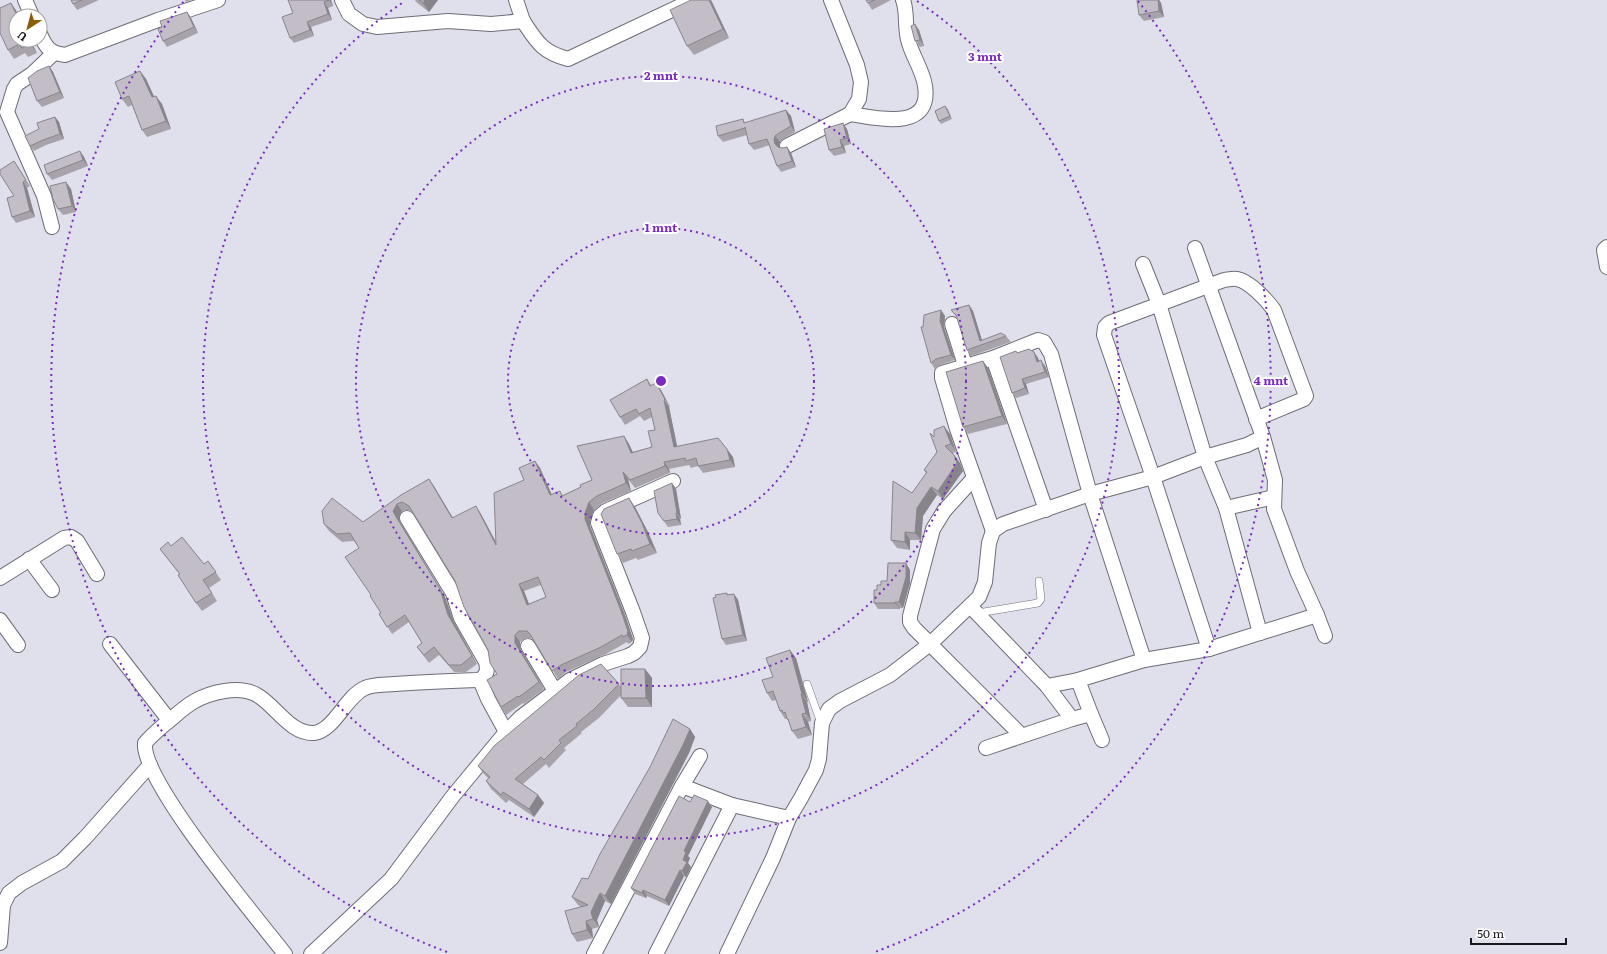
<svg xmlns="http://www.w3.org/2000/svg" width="1607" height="954" font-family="Literata,serif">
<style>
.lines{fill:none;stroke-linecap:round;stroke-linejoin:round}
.service-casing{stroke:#6c6d76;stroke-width:8}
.minor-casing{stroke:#6c6d76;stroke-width:16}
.service{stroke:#fff;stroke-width:7}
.minor{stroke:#fff;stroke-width:14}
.wall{fill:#a8a3ab;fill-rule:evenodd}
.shaded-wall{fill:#88848b}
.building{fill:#c3bdc7;stroke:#88848b;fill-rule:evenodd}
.ring{fill:none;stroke:#7b2cbf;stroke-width:2;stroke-dasharray:2 4}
.centre{fill:#7b2cbf;stroke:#fff;stroke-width:2}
.ring-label{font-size:12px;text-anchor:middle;font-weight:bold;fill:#7b2cbf;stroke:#fff;stroke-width:4;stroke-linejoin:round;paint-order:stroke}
</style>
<rect width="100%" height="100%" fill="#e0e0ec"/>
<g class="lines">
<g class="service-casing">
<g id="service">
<path d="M978 613 1038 603 1041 599 1039 581"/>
<path d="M807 684 821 723"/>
</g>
</g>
<g class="minor-casing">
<g id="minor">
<path d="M25 0 32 16"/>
<path d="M342 0 349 14 363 24 377 27 448 21 491 24 523 21C537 42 542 52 568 59L693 0"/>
<path d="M516 0 523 21"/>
<path d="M40 34C46 48 50 53 65 55L158 20 218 0"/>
<path d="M850 114C877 118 932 132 925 86 923 71 913 57 909 43 904 29 908 13 903 0"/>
<path d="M787 146 850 114 859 99 861 82 857 65 831 0"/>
<path d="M52 227 44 196 7 112 14 89 17 84 32 74 54 53"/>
<path d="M1607 247 1604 250 1607 267"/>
<path d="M1143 264 1159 304 1205 457 1226 508 1260 633"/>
<path d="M952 324 965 365"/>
<path d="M993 358 1046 510"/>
<path d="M1263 437 1275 480 1274 509 1297 571 1317 615 1325 636"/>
<path d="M974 478 944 511 933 529 910 616V622L914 628 1021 735"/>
<path d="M1226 508 1274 497"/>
<path d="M993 531 957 429 942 378V373L993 358 1038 340 1044 342 1051 354 1090 494 1144 660"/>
<path d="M29 559 52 590"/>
<path d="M0 578 64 538 71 537 77 541 97 574"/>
<path d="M970 606 1047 686 1072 719 1091 714 1078 680 1144 660 1209 649 1317 615"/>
<path d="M0 620 18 645"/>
<path d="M110 644 169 720"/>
<path d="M528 646 555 691"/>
<path d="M1209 649 1153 477 1104 335 1105 327 1109 323 1224 280C1227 280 1233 278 1237 279 1249 281 1267 300 1274 310L1306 396 1304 399 1256 419"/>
<path d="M480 680 488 699 506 732"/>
<path d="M1047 686 1078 680"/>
<path d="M1091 714 1102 740"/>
<path d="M986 748 1072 719"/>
<path d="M682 786 732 805 789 818"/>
<path d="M0 943 3 905 9 893 22 883 62 861 85 838 150 765"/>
<path d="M285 954C258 919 141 781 145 743 151 736 158 730 165 724 174 717 183 708 193 702 210 692 239 685 257 695 276 706 290 734 314 733 334 731 346 696 365 688 373 684 386 685 395 684 423 682 452 681 480 680 487 674 488 671 486 662L461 618 453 593 407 518"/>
<path d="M311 954 391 879 453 796 506 732 521 717 570 680 603 664 628 656 634 653 640 647 642 638 633 612 598 523 600 516 606 511 673 481"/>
<path d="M594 954 682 786 700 756"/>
<path d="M656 954 732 805"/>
<path d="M727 954 773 858 789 818 801 798 816 770 819 759 822 723 829 709 840 701 890 675 930 644 979 597 985 582 989 543 993 531 1003 524 1090 494 1153 477 1205 457 1247 445 1263 437 1195 248"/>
</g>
</g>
<use href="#service" class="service"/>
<use href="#minor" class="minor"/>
</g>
<g class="wall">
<path d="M71 0H99L77 10 73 4Z"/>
<path d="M185 0H191L186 2Z"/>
<path d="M288 0H331L333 6 328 8 332 20 311 27 314 36 294 43 290 38 293 13Z"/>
<path d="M415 0H438L429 12 416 2Z"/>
<path d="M866 0H891L872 10Z"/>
<path d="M1139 0H1159L1161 3 1164 17 1144 21 1139 15Z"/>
<path d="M712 2 729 38 694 55 687 46Z"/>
<path d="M11 3 17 12 16 40H30L37 53 28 57 25 53 14 59 8 50Z"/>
<path d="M187 12 191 18 198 33 167 47 163 41 162 27Z"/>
<path d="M919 30 924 46 920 47 915 41Z"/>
<path d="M49 66 53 72 64 98 42 107 37 101Z"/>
<path d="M140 71 146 79 154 97 162 104 171 129 147 137 142 130 132 105 128 107 122 99Z"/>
<path d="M945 106 948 109 952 119 941 124 939 121Z"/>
<path d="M786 110 791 116 795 132 783 139 780 142 779 146V147L783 148 787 147 791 153 796 167 781 172 777 166 770 145 754 150 749 144 747 135 723 142 718 136 743 119 745 123Z"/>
<path d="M55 117 59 122 64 139 46 145 34 151 30 146 39 129Z"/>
<path d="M847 129 851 144 844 146 846 153 834 156 829 150Z"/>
<path d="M80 151 84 157 88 166 52 180 47 174Z"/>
<path d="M14 161 30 186 27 188 35 217 16 223 12 217 14 196Z"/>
<path d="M71 189 76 212 63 215 58 209Z"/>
<path d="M969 305 973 311 982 340 1006 336 1011 342 971 356 967 350 957 318 951 310Z"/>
<path d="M941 310 945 316 944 327 955 360 940 365 935 369 931 363Z"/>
<path d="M1018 352H1034L1038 358 1039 361 1045 366 1049 377 1026 384 1029 394 1016 398 1012 393Z"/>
<path d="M983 361 988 368 1007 424 968 434 963 427Z"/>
<path d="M647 379 651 385 661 390 670 407H669L677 447 733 457 735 467 703 473 698 466 691 468 689 465 669 469 670 473 635 488 628 479 631 491 603 503 594 510 590 521V526L625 615 633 639 632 642 628 644 627 642 606 654 566 672 558 679 534 640 532 638 524 639 520 642 521 650 544 689 524 704 523 703 506 715 501 707 497 674 488 650 455 581 413 513 407 510 402 511 399 518 400 522 445 597 454 622 477 664 466 672H454L439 655 429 663 417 647 422 643 409 622 392 634 379 614 381 613 371 595 359 548 354 541 342 542 329 531 324 524 363 522 429 479 453 518 481 514 496 542 524 480 535 461 540 468 552 495H563L581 487 592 480 624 436 629 444 633 452 652 447 655 430 652 417 644 421 640 416 625 425 620 417ZM541 585 546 597 529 604 524 591Z"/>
<path d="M950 434 956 452 953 453 960 463 963 471 943 499 937 495 923 516 921 540H910V550L897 548 891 540 926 473 924 470 937 452 934 437Z"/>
<path d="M672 483 676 489 681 519H680L681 525 668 527 658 513Z"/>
<path d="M635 507 648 532 657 553 638 560 636 558 623 563 617 554Z"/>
<path d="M171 546 204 564 208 561 221 580 209 588 217 601 202 611 196 603 180 575 160 549Z"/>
<path d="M910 570V583L903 608H900V609H878L874 603 877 590 881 585Z"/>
<path d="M734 594 738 600 747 641 726 645 722 639 728 595Z"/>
<path d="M796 658 808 702H807L811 721 808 722 812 735 798 739 792 731 790 723 787 719H785L780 711 776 700 772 701 767 693 773 677Z"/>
<path d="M645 669 652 678V707H628L621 698V695L599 718 581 732 582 733 564 748 566 750 549 768 546 764 523 784 538 795 544 803 534 817 509 800 506 803 491 789 486 781 488 778 483 773 478 766 619 684 621 687Z"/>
<path d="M690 729 695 737 689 753 611 904 605 901 597 920 599 927 592 929 593 938 577 942 572 934 581 907 578 905 572 897 588 879Z"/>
<path d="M690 802 712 807 688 856 690 858 688 863 691 867 686 877 684 876 669 906 647 896 646 898 635 894 631 888Z"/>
</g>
<g class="shaded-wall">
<path d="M329 0H331L333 6Z"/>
<path d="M425 0H438L429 12 423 3Z"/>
<path d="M709 0H711L712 2 729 38 723 29Z"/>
<path d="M1158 0H1159L1161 3 1164 17 1159 11Z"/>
<path d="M324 2 328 8 332 20 328 14Z"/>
<path d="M11 3 17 12 19 16H17Z"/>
<path d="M187 12 191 18 198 33 194 27Z"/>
<path d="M307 22 311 27 314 36 310 30Z"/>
<path d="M915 24 919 30 924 46 920 40Z"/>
<path d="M28 40H30L37 53 30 44Z"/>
<path d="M49 66 53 72 64 98 60 92Z"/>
<path d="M140 71 146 79 158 105 152 97Z"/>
<path d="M156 96 162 104 171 129 166 121Z"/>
<path d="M786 110 791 116 795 132 791 126Z"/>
<path d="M55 117 59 122 64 139 60 134Z"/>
<path d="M843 123 847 129 851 144 847 138Z"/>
<path d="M775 136 780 142 779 146 780 150 775 144 774 140Z"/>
<path d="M840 140 844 146 846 153 842 147Z"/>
<path d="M787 147 791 153 796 167 792 161Z"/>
<path d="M80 151 84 157 88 166 83 160Z"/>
<path d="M23 182 27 188 35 217 30 211Z"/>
<path d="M66 182 71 189 76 212 72 206Z"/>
<path d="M969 305 973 311 983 344 980 341Z"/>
<path d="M941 310 945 316 944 327 955 360 951 355 940 321Z"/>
<path d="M1034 352 1038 358 1041 367 1037 362Z"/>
<path d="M1041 360 1045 366 1049 377 1045 372Z"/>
<path d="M983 361 988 368 1007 424 1002 416Z"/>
<path d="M1022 379 1026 384 1029 394 1025 388Z"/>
<path d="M656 383 661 390 670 407 665 399Z"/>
<path d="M664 400 669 407 679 455 674 447Z"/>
<path d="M944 426 950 434 956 452 951 444Z"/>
<path d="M624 436 629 444 636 460 631 453Z"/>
<path d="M727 449 733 457 735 467 730 460Z"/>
<path d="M954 455 960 463 963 471 943 499 938 491Z"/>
<path d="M535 461 540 468 555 502 550 495Z"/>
<path d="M664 462 669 469 670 473 665 466Z"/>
<path d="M623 472 628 479 631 491 626 483Z"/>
<path d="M429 479 434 486 457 525 452 518Z"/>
<path d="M672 483 676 489 681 519 677 513Z"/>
<path d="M931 487 937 495 923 516 921 540 915 533 917 508Z"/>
<path d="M629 498 635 507 648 532 657 553 650 544Z"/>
<path d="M589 502 594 510 590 521V526L625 615 633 639 632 642 627 635 585 519V513Z"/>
<path d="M397 504 402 511 399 518 400 522 445 597 454 622 477 664 472 656 448 615 395 515 393 511Z"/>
<path d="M476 506 481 514 501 552 496 545Z"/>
<path d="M676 513 680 519 681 525 677 519Z"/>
<path d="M905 532 910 540V550L905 542Z"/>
<path d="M906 563 910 570V583L903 608 899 602Z"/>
<path d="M519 584 524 591 532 612 527 605Z"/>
<path d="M734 594 738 600 747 641 743 635Z"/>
<path d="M895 602 900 608V609L895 603Z"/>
<path d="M515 635 520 642 521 650 544 689 539 682 515 643Z"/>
<path d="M790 650 796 658 808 702 802 694Z"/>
<path d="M645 669 652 678V707L646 698Z"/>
<path d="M801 694 807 702 811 721 806 713Z"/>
<path d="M802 714 808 722 812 735 806 727Z"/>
<path d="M690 729 695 737 689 753 611 904 605 896Z"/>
<path d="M538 795 544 803 534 817 529 809Z"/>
<path d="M708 801 712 807 688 856 690 858 688 863 691 867 686 877 682 871 684 851Z"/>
<path d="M680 870 684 876 669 906 665 900Z"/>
<path d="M643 890 647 896 646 898 642 893Z"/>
<path d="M600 893 605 901 597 920 599 927 593 919 591 912Z"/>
<path d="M586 921 592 929 593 938 587 930Z"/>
</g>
<g class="building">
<path d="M71 0H82L73 4Z"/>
<path d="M288 0H329L324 2 328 14 307 22 310 30 290 38 282 17 293 13Z"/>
<path d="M419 0H425L423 3Z"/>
<path d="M691 0H709L723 29 687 46 670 10Z"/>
<path d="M866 0H875L868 3Z"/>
<path d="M1137 0H1158L1159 11 1139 15Z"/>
<path d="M11 3 17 16H16V40H28L30 44 22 48 19 44 8 50 0 33V8Z"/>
<path d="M187 12 194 27 163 41 158 29 162 27 160 21Z"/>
<path d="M915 24 920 40 915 41 911 26Z"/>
<path d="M49 66 60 92 37 101 28 78 37 71Z"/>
<path d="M140 71 152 97 156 96 166 121 142 130 129 96 122 99 115 82Z"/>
<path d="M945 106 950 116 939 121 935 111Z"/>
<path d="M786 110 791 126 779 133 775 136 774 140 775 144 778 147 783 148 787 147 792 161 777 166 767 139 749 144 745 127V128L718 136 716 126 743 119 744 123Z"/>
<path d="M55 117 60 134 43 140 30 146 25 136 39 129 37 123Z"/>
<path d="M843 123 847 138 840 140 842 147 829 150 824 129Z"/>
<path d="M80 151 83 160 47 174 44 165Z"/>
<path d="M14 161 26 180 23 182 30 211 12 217 7 198 14 196 0 174V170Z"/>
<path d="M66 182 72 206 58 209 53 199 50 186Z"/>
<path d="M969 305 980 341 1001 333 1006 336 967 350 956 315 951 310Z"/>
<path d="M941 310 940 321 951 355 936 359 931 363 921 327H923L924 315Z"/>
<path d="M1029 349 1034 352 1037 362 1041 360 1045 372 1022 379 1025 388 1012 393 1000 357 1016 351 1017 353Z"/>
<path d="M983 361 1002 416 963 427 946 372Z"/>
<path d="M647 379 650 386 656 383 665 399 664 400 674 447 718 438 727 449 730 460 698 466 696 458 686 461 685 458 664 462 665 466 630 480 623 472 626 483 597 496 589 502 585 513V519L620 608 628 631 627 635 623 637 622 635 601 647 561 665 552 671 530 634 527 631H519L515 635V643L539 682 519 697 518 696 501 707 487 680 497 674 490 663 488 650 464 607 455 581 409 506 402 502 397 504 393 511 395 515 440 589 448 615 472 656 461 665H449L434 647 424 655 417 647 422 643 405 615 387 627 379 614 381 613 370 596 371 595 345 557 359 548 350 533 337 534 324 524 322 511 332 498 363 522 401 495 429 479 452 518 476 506 496 545 494 493 524 480 519 468 535 461 550 495 560 491 562 496 581 487 580 485 592 480 577 446 624 436 631 453 652 447 648 431 655 430 650 408 639 414 636 409 620 417 610 400ZM538 577 546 597 527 605 519 584Z"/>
<path d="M944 426 951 444 945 446 954 455 957 463 938 491 931 487 917 508 915 533 905 532V542L891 540 893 481 912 493 927 472 924 470 937 452 930 433 934 437V430Z"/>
<path d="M672 483 677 513H676L677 519 664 521 658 513 654 491Z"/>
<path d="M629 498 642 523 650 544 632 551 631 549 617 554 601 514 604 509Z"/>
<path d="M182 537 204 564 208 561 216 572 203 580 212 593 196 603 178 575 180 574 160 549 168 542 171 546Z"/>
<path d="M888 563H906V577L899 602H895V603H874V590H877V585H881V581H887Z"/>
<path d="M727 593V595L734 594 743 635 722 639 713 598 716 597 715 595Z"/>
<path d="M790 650 802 694H801L806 713 802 714 806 727 792 731 788 719H787L785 712 783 713 782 710 780 711 773 691 767 693 762 680 773 677 766 658Z"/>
<path d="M601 664 619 684 593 710 576 724 577 726 559 740 561 743 544 760 541 757 515 779 538 795 529 809 503 792 501 795 486 781 490 777 478 766 494 746 579 675Z"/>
<path d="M621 669H645L646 698H621Z"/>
<path d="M673 719 690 729 683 745 605 896 600 893 591 912 593 919 586 921 587 930 572 934 565 911 588 905 572 897 582 878 588 879 600 854 650 767Z"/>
<path d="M694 795 708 801 684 851 686 852 683 860 687 862 682 871 680 870 665 900 643 890 642 893 631 888 679 796 690 802Z"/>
</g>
<g class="ring">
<circle cx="661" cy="381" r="153"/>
<circle cx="661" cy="381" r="305"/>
<path d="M917 1A458 458 0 1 1 405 1"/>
<path d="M447 952A610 610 0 0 1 184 1M1138 1A610 610 0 0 1 875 952"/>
</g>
<circle cx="661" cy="381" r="6" class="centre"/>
<g class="ring-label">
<text x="985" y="61">3 mnt</text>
<text x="661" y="80">2 mnt</text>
<text x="661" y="232">1 mnt</text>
<text x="1271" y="385">4 mnt</text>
</g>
<g transform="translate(28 28) rotate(216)"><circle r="19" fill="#ffffff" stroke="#a3a3a4"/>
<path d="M0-3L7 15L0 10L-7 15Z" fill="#8c5c05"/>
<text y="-6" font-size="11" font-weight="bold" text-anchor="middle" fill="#18181c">U</text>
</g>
<path d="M1471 938v6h95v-6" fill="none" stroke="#18181c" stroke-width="2"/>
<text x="1477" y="938" font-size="12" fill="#18181c" stroke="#ffffff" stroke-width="3" paint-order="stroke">50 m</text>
</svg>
